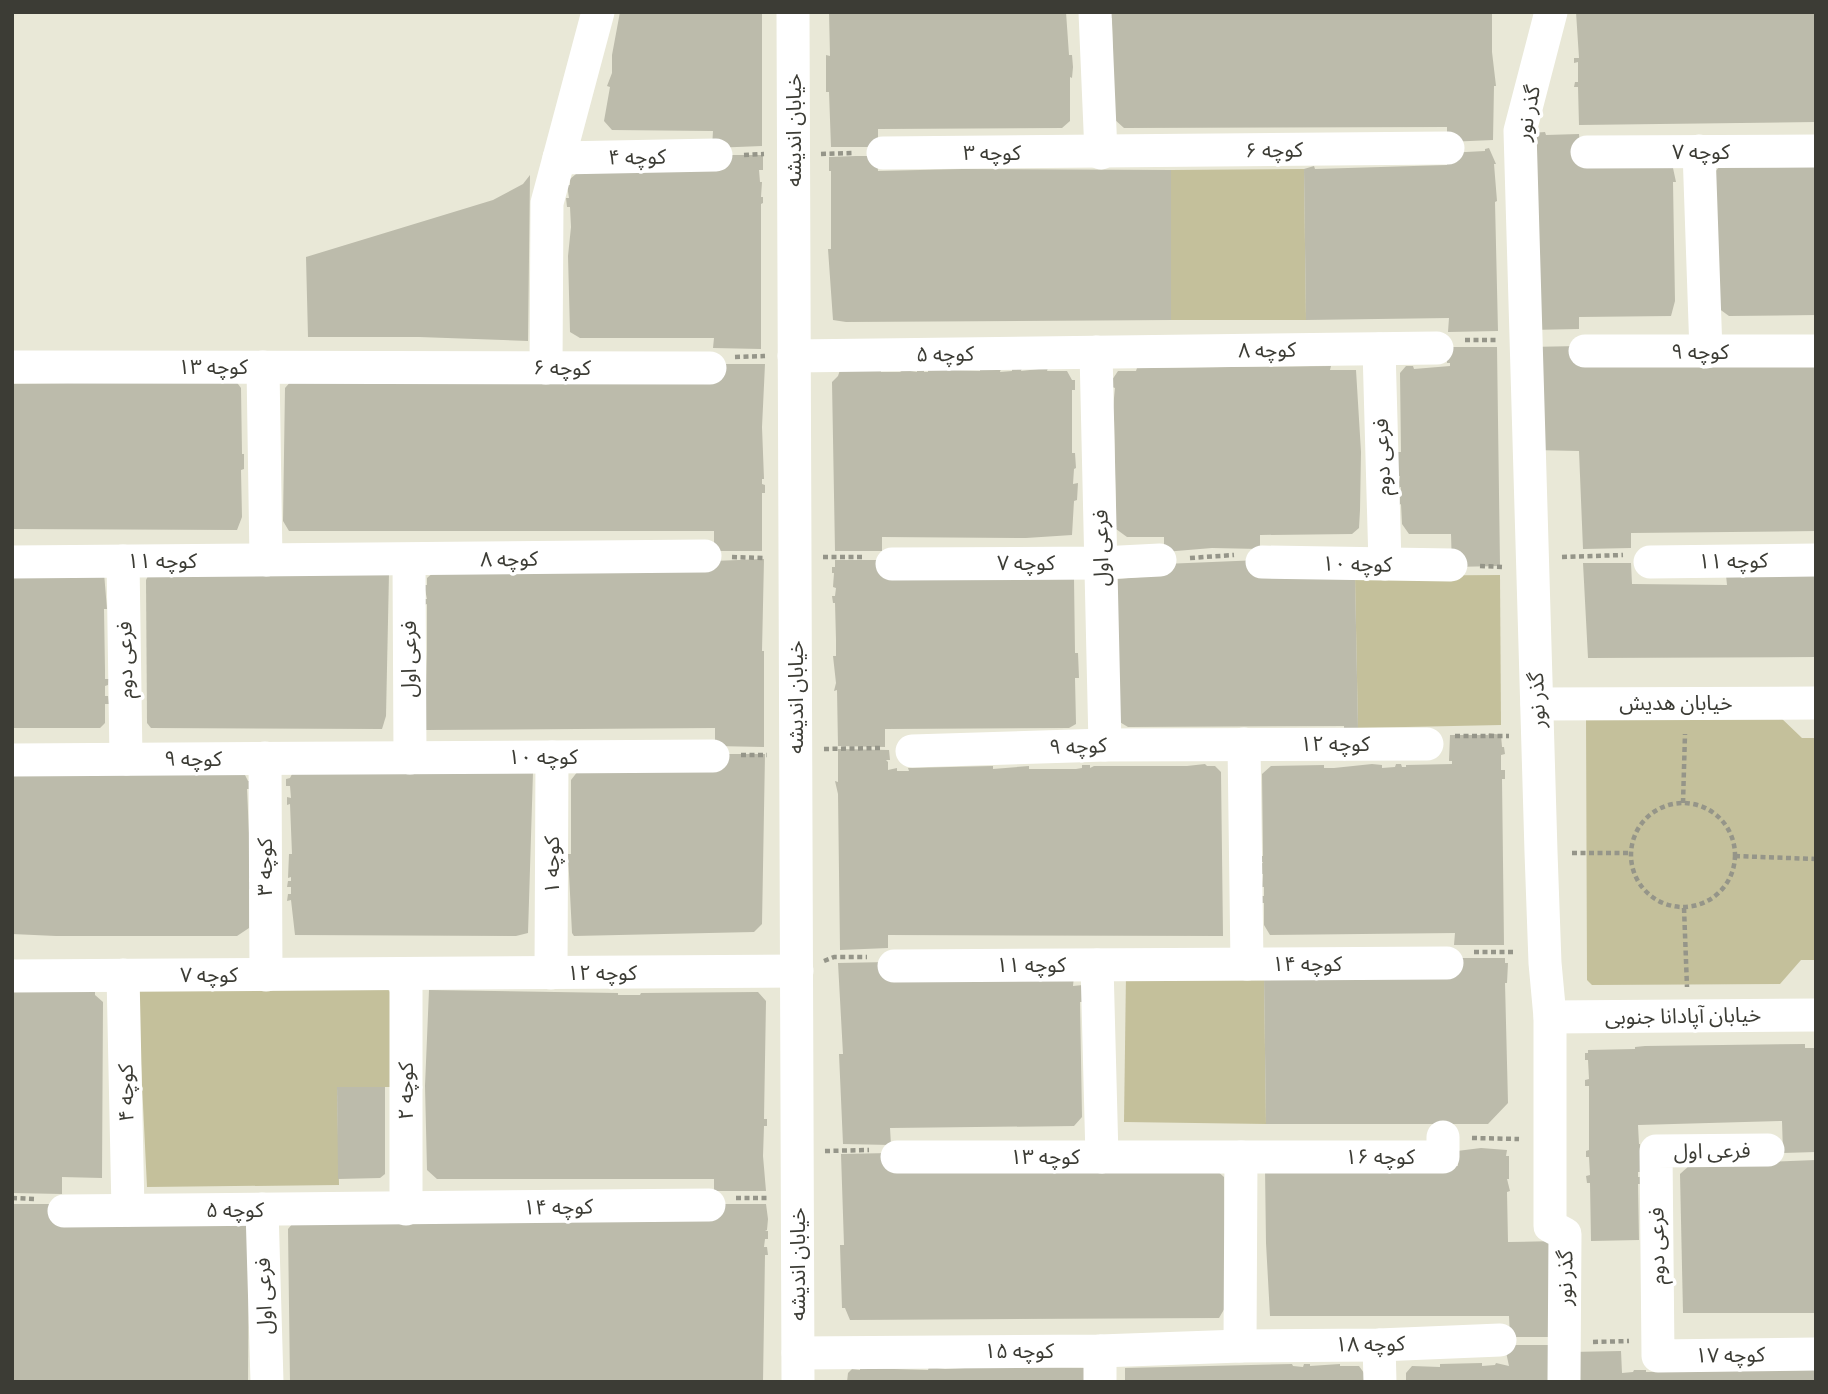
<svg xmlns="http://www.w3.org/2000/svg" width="1828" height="1394" font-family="'Exo 2','Noto Sans Arabic',sans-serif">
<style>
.green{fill:#c4c09b}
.building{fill:#bcbbab}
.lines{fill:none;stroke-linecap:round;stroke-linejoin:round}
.path{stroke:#959589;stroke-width:4.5;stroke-dasharray:5 3.5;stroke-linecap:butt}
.minor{stroke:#fff;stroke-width:33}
.labels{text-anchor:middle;stroke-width:7;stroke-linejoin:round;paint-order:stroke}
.street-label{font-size:21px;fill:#3c3c35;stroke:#fff}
</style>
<rect width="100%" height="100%" fill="#e9e8d7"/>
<g class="green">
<path d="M1304 169 1306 320H1171V170Z"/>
<path d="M1500 575 1501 725 1358 728 1355 576Z"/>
<path d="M1778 715 1802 738H1816V960H1801L1780 984 1592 985 1587 980 1586 716Z"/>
<path d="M1126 974 1264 976 1266 1124 1124 1122Z"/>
<path d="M137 981 382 982 390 992 391 1087H337L339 1185 147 1187Z"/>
</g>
<g class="building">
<path d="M620 12H762V146L712 148 713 131 612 130 604 121 610 87 607 86 612 73V55Z"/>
<path d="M829 12H1066L1069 55H1072L1073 67 1072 78 1070 77V121L1062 128 878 129V147H831L829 92H826V55L830 56Z"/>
<path d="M1492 12V52L1496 86H1494L1493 140 1447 142V127L1124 128 1114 119 1112 18H1109V13Z"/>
<path d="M1576 12H1816V122L1579 125 1578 87H1574L1575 82H1578V62L1574 63V58H1579Z"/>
<path d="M1545 132 1546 135 1579 134 1581 158 1668 164 1673 168 1676 182H1673L1675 301 1671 316 1579 317V329L1530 330 1532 133Z"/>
<path d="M1489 148 1496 164H1494L1497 201 1495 202 1498 331 1448 332 1449 318 1306 320 1304 169 1314 166 1315 169 1447 165V153L1485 151V149Z"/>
<path d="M712 155H763V170H759L760 182H762L761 197H763V203L761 204V349L713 348 714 338H580L570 332 568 256 571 227 570 207H567L566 198H569L567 185H570V179L576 174Z"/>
<path d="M856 156H877L878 171 962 169 1171 170V320L846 322 833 320 828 249H831V171H829V157Z"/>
<path d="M1816 163V315L1729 316 1718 308 1715 172 1719 167Z"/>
<path d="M530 175 528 341 419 337H308L306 257 493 200 523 184Z"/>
<path d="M1579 346 1580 367 1816 362V531L1631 533V548L1583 549 1579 451 1533 450 1529 347Z"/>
<path d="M1447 347H1497L1500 566 1452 567 1451 534H1409L1402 524 1401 504 1399 505 1401 487 1398 488 1400 476 1396 477V452H1401L1400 373 1406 366H1413L1414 369 1450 366V363H1447Z"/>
<path d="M713 364H765L762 427 764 479H762V484L765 485V493H762V551H714V531H289L283 521 285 388 293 379Z"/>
<path d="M1331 366 1330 370H1356L1361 452 1360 510 1359 528 1352 534 1260 535V549L1212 548 1164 552V537H1127L1116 529 1114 419 1112 418 1115 388 1112 387V380L1118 371H1136L1137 368Z"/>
<path d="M1012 368H1022L1021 371 1048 368 1047 371H1067L1072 380H1075V390H1072V453H1075L1076 468 1074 469 1073 484 1078 483 1077 500 1074 501 1072 535 1026 538 882 537V551H835L832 382 838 376 840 370 881 369V372H900L903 370 917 372V370H924V372H928V369L980 371V369H1001L1000 372 1012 371Z"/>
<path d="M235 380 241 388 242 454H244V469L241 470 242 517 237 530 12 529V384Z"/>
<path d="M764 559 762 651H764V747L715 746V728L425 730 427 650V604L424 605V599H427L424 585H427V578L434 572Z"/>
<path d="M835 560H883V578H1074L1075 653H1078L1079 678H1075L1076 724 1069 728 885 729V747L838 746 837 690 834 691 836 683 833 656H836V640L835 603H833L832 596H835L836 588 833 587 834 573H832V567H835Z"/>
<path d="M1260 560 1355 576 1358 728H1344V726L1128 727 1118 721 1116 579 1164 575V564Z"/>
<path d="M1583 563H1631L1632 584 1727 585 1726 575 1816 572V657L1588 658Z"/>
<path d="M12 567 104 573 107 609H104L105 671V679H109L108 685 105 686V696H108L109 704H105V723L100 728H12Z"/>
<path d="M389 573 386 716 382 729 151 728 147 723 146 580 149 574Z"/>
<path d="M1489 733 1501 735 1502 747H1504L1505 754 1501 755V770H1505V779H1502L1504 945H1454L1455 933 1270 935 1264 925V903H1261V896H1264V887H1262L1263 874H1260L1261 865 1263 862H1261V856H1263L1262 774 1271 766 1324 765V768H1334L1372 764 1382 765V768L1395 767 1396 764H1401L1402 767H1406V765L1452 764V761H1449L1450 735H1488Z"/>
<path d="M838 749 889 750 890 760H886L888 762V770L897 768V771H909L908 768 993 766V769L1029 766V769H1076L1082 768V765H1090V768L1094 766H1187L1205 764 1207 766H1215L1221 772 1223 936 888 935V948L840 950 838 794 835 781 838 782Z"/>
<path d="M716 754H765L762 924 754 932 574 936 572 933 568 854H571V780L578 771Z"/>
<path d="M12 768 244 773 248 781H252V789H247L251 878H249V882H251V889H249V928L237 936H56L12 934Z"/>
<path d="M293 772H533L528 933 516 936 295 935 291 900 287 901 288 894H291V887H287L288 881H291V877L288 878 289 854H292L290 804 287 805V797L291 798 290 786H286V779L290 778Z"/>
<path d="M1454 958H1505V963H1508L1507 983H1505L1508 1103 1488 1124H1266L1264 976Z"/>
<path d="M888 962 1074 976 1073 986 1083 985V1002H1080L1082 1117 1074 1126 890 1128 891 1145 843 1144 839 1054H843L838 963Z"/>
<path d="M429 990 618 993V995H640L641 993 758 992 766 1001 764 1119H767V1126H764L763 1156 766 1191H714V1179H437L427 1170 425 1086Z"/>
<path d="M12 991 95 992V995L103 1002 102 1178 62 1177V1194L12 1193Z"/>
<path d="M1805 1044V1048H1816V1152L1783 1153 1782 1121 1638 1125 1639 1144H1640L1641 1172H1638V1177H1642V1184H1638L1639 1240 1591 1241 1590 1183H1587L1586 1176 1590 1175 1589 1157H1586V1151L1589 1150V1086H1585V1080L1589 1079 1588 1060H1585V1053H1588V1050L1635 1049V1047L1645 1046Z"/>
<path d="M337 1087H385V1174L380 1178 338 1179Z"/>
<path d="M1481 1148 1507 1150 1506 1156H1509V1179H1507L1510 1191 1507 1192 1508 1242 1558 1241 1557 1337H1510L1509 1316H1270L1266 1243 1265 1168 1458 1166 1457 1151Z"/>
<path d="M890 1153 1215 1169 1224 1177 1226 1306 1219 1318 850 1320 845 1308H842L840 1245H844L841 1154Z"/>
<path d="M1816 1160V1313H1683L1680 1174 1690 1165Z"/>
<path d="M12 1204H57L241 1219 249 1227 248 1382H13Z"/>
<path d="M713 1204H766L768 1219 767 1230 765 1231H768V1239H765L764 1247H767L768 1255H765L763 1382H290L288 1229 298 1217Z"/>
<path d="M1509 1345H1557L1561 1382H1406V1373L1412 1366 1440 1367V1364L1482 1363V1366L1495 1365 1496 1363 1509 1366 1506 1352Z"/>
<path d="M1621 1351 1622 1373 1633 1372 1634 1370H1646V1372L1816 1370V1382H1572L1570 1352Z"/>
<path d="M1292 1364 1293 1366 1303 1367 1304 1364H1310V1366L1340 1364V1366H1359L1364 1373V1382H1125V1368Z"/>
<path d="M965 1365 1089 1368V1382H847L848 1373 852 1369 860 1370V1368L928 1370 929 1367 945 1369 965 1368Z"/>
</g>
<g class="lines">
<g class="path">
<path d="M821 154 855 153"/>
<path d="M744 155 764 154"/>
<path d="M1465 340H1498"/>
<path d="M735 357 765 356"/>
<path d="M732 557 765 558"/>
<path d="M823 557H863"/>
<path d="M1562 557 1623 555"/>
<path d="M1190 558 1234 555"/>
<path d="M1480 566 1503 567"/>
<path d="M1455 736H1509"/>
<path d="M824 749 882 748"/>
<path d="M741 755H767"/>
<circle cx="1683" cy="855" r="52"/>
<path d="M1683 803 1685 734"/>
<path d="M1572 853H1630"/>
<path d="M1735 856 1816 859"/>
<path d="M1684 908 1687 987"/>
<path d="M1474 952H1515"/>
<path d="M824 961 834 957H867"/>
<path d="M1472 1138 1519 1139"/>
<path d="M825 1151 869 1150"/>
<path d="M12 1198 36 1199"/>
<path d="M736 1198H769"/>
<path d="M1593 1342 1629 1341"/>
</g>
<g class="minor">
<path d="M793 12 798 1382"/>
<path d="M1095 12 1101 153"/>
<path d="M1551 12 1520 131 1541 852 1545 963 1550 1017V1226L1565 1234 1564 1382"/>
<path d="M1699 151 1706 352"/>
<path d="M1587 152 1816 151"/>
<path d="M883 153 1448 148"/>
<path d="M559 158 716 155"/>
<path d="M1379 349 1385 564"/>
<path d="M1585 351H1816"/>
<path d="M1096 352 1105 745"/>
<path d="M794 356 1437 348"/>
<path d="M12 367 710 368"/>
<path d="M263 367 266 560"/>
<path d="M546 368 547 203 598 12"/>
<path d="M409 560 410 758"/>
<path d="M123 561 126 759"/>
<path d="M12 562 705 556"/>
<path d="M1262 562 1451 565"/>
<path d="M1650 562 1816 560"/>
<path d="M892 564 1101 563 1160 560"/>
<path d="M1537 704 1816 703"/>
<path d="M1244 744 1247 964"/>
<path d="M912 751 1105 745 1427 744"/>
<path d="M265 758 266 975"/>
<path d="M12 760 713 756"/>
<path d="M1097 965 1102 1157"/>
<path d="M894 966 1447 963"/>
<path d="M551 973 552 757"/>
<path d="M123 975 128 1210"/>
<path d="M12 976 797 971"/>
<path d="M1550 1017 1816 1015"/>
<path d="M1768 1150 1656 1151 1658 1356 1816 1354"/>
<path d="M897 1157H1443V1137"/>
<path d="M262 1209 267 1382"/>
<path d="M406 1209V974"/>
<path d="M64 1211 709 1205"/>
<path d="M1379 1345 1380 1382"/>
<path d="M1240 1346 1241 1157"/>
<path d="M1100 1351V1382"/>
<path d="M798 1353 1100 1351 1240 1346 1379 1345 1500 1340"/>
</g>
</g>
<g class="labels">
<g class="street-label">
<text transform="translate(1528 113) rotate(-79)" y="7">گذر نور</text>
<text transform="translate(794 130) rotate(-90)" y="7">خیابان اندیشه</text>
<text transform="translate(1274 150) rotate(-1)" y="7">کوچه ۶</text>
<text x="1701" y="159">کوچه ۷</text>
<text x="992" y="160">کوچه ۳</text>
<text transform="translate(637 157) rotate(-1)" y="7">کوچه ۴</text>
<text transform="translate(1267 350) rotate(-1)" y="7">کوچه ۸</text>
<text x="1700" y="359">کوچه ۹</text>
<text transform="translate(945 354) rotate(-1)" y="7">کوچه ۵</text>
<text x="213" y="374">کوچه ۱۳</text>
<text x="562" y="375">کوچه ۶</text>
<text transform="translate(1382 457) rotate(-92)" y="7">فرعی دوم</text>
<text transform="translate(1101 548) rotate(-91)" y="7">فرعی اول</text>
<text transform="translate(509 559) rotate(-1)" y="7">کوچه ۸</text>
<text x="162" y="568">کوچه ۱۱</text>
<text transform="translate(1733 561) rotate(-1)" y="7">کوچه ۱۱</text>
<text x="1026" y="570">کوچه ۷</text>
<text transform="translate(1357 564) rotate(1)" y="7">کوچه ۱۰</text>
<text transform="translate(409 659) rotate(-90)" y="7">فرعی اول</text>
<text transform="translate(125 660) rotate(-91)" y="7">فرعی دوم</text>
<text transform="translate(796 697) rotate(-90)" y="7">خیابان اندیشه</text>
<text transform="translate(1537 700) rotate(-92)" y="7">گذر نور</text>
<text x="1676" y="710">خیابان هدیش</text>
<text x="1335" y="751">کوچه ۱۲</text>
<text transform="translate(1078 746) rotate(-2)" y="7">کوچه ۹</text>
<text x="543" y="764">کوچه ۱۰</text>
<text x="193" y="766">کوچه ۹</text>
<text transform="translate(552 865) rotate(-90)" y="7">کوچه ۱</text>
<text transform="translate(265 867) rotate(-90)" y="7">کوچه ۳</text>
<text x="1307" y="971">کوچه ۱۴</text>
<text x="1031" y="972">کوچه ۱۱</text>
<text x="602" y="980">کوچه ۱۲</text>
<text x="209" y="982">کوچه ۷</text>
<text transform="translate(1683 1016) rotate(-1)" y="7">خیابان آپادانا جنوبی</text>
<text transform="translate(406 1091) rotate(-90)" y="7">کوچه ۲</text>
<text transform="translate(126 1093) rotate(-91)" y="7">کوچه ۴</text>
<text transform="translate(1712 1151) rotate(-1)" y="7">فرعی اول</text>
<text x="1045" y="1164">کوچه ۱۳</text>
<text x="1380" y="1164">کوچه ۱۶</text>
<text transform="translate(558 1207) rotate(-1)" y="7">کوچه ۱۴</text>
<text x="235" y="1217">کوچه ۵</text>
<text transform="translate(1657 1246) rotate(-91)" y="7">فرعی دوم</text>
<text transform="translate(798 1264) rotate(-90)" y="7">خیابان اندیشه</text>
<text transform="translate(1565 1278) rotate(-89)" y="7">گذر نور</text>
<text transform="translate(264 1296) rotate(-92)" y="7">فرعی اول</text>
<text transform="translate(1370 1344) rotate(-1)" y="7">کوچه ۱۸</text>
<text x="1019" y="1358">کوچه ۱۵</text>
<text transform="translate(1730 1355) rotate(-1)" y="7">کوچه ۱۷</text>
</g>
</g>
<rect width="1828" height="1394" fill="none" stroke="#3c3c35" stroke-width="28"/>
</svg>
